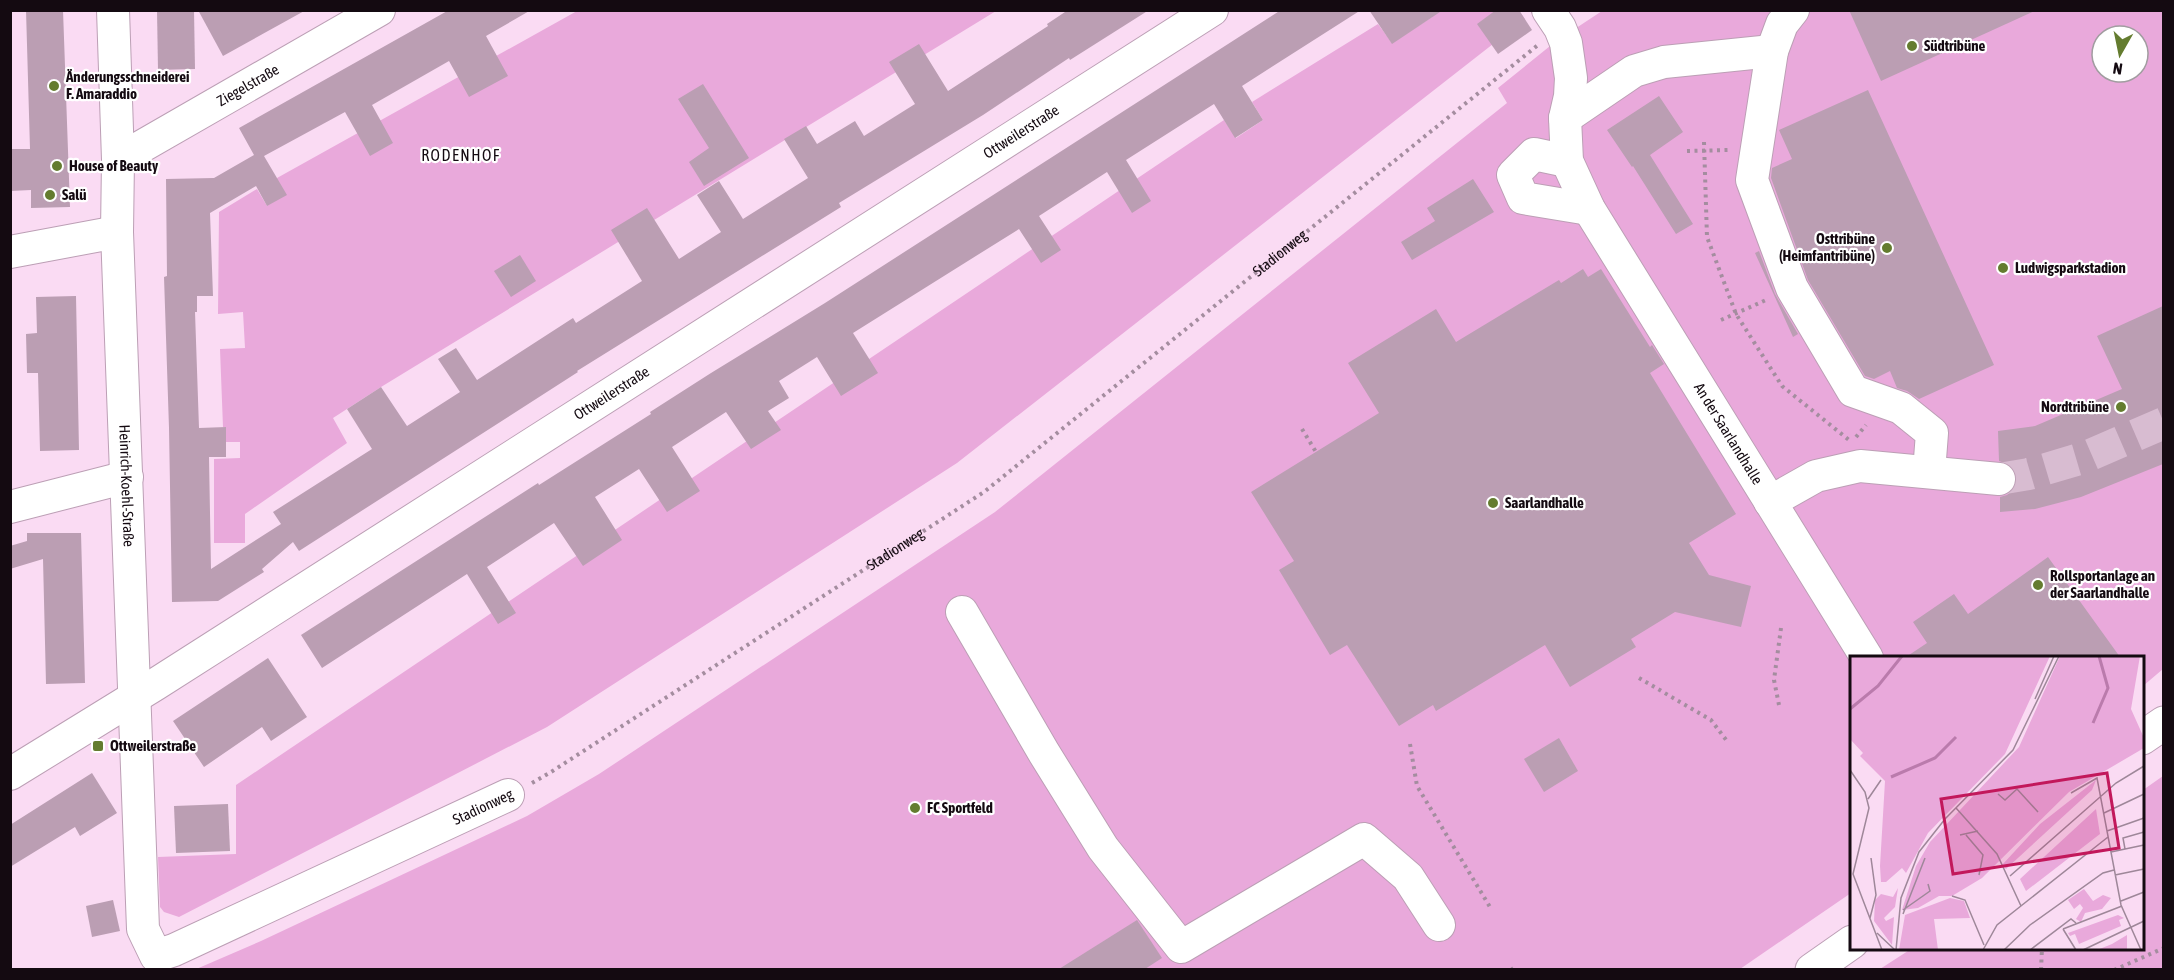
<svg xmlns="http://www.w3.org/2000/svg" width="2174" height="980" font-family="'Asap Condensed',sans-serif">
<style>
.green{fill:#e9a9db;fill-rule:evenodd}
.building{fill:#bb9eb3}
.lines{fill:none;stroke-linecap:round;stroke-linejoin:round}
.minor-tunnel{stroke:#d8bcd1;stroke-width:32;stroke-dasharray:32 16;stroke-linecap:butt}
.minor-casing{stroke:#bc9fb5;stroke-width:34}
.major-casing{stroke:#bc9fb5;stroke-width:35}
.path{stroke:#a48d9f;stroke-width:4;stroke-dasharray:3 4.5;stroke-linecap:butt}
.minor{stroke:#fff;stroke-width:32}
.major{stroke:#fff;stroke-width:33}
.poi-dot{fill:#647c2f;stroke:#fff;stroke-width:2}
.labels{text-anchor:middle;stroke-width:4.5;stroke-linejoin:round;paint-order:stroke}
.poi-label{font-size:15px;font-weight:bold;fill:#140a11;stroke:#fff;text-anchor:start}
.street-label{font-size:15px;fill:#140a11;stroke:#fff}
.neighbourhood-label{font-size:16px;letter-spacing:1.5px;fill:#140a11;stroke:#fff}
.inset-river{fill:none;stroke:#ba7bac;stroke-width:3}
.inset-road{fill:none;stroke:#9e8799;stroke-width:1.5}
.view{fill:#c2185b;fill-opacity:0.15;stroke:#c2185b;stroke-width:3}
.inset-edge{fill:none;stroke:#140a11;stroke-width:3}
</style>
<rect width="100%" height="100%" fill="#fadbf3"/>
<g class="green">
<path d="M577 11H996L381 387 333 418 347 443 245 514V543H214V459L240 458V442H226V427H223L220 349 245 348 243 312 218 314 219 212 257 189 267 206 277 178Z"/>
<path d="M1428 11H1519L1525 19 957 463 547 727 179 917 164 912 160 907 158 857 236 854V785L1224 120 1236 138 1263 120 1252 102 1378 24 1392 43 1432 17Z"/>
<path d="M1602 11H2163V669L2143 686 2142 658H1852L1851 893 1740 969 194 970 261 941 527 816 599 774 995 512 1507 103 1498 88 1555 42ZM2102 36H2138V72H2102Z"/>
<path d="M2163 776V969H1880L1911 949 2142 948 2143 790Z"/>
</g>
<g class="building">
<path d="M26 10H63L70 207 31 208V190L10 191V149H30Z"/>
<path d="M157 10H194L195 69 158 70Z"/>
<path d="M198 10H306L223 56Z"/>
<path d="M449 10H531L486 36 508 76 469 97 449 61 372 105 393 143 370 156 345 112 264 156 287 195 267 206 256 186 210 213 213 296H197V312H195L199 428 226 427V457H209L211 569 281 524 273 512 372 449 347 409 381 387 407 426 460 392 438 359 456 348 477 380 573 318 576 323 642 281 611 230 647 208 679 259 721 232 697 195 719 181 743 219 808 178 784 139 806 126 817 144 855 121 864 136 915 104 889 62 919 44 948 91 1048 26 1047 24 1068 10H1149L1070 60 1069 58 983 115 839 203 841 207 577 371 578 372 299 551 293 542 262 569 264 572 218 601 172 602 169 428 164 277 167 276 166 179 214 178 254 155 239 128Z"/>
<path d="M1281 10H1361L1242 86 1263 120 1235 138 1214 104 1126 160 1151 201 1132 213 1107 172 1039 216 1061 250 1041 263 1019 229 853 333 878 373 841 396 817 357 779 381 789 398 768 411 781 430 751 449 726 412 672 447 700 491 667 512 639 469 595 497 622 540 583 566 554 523 487 567 516 613 498 624 467 574 322 668 301 635 538 483 539 485 651 414 650 412 711 373 825 303Z"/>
<path d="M1369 10H1443L1392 44Z"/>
<path d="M1496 10H1519L1532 30 1498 54 1477 24Z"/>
<path d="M1849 10H2037L1881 81Z"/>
<path d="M703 84 749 158 704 186 689 162 709 148 678 99Z"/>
<path d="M1868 90 1994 365 1919 399 1907 391 1897 388 1890 371 1874 379 1865 376 1808 280 1771 178 1772 168 1792 159 1779 130Z"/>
<path d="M1659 96 1683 132 1650 155 1693 224 1676 234 1633 166 1632 167 1607 130Z"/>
<path d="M1473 179 1494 212 1412 260 1401 242 1435 221 1427 208Z"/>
<path d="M1759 251 1775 294 1798 334 1793 337 1755 253Z"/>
<path d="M520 255 536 281 511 297 494 271Z"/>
<path d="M1583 269 1588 277 1601 269 1650 347 1652 345 1664 364 1650 373 1736 514 1689 543 1709 575 1751 586 1741 627 1675 612 1631 639 1636 647 1570 687 1545 645 1436 711 1433 705 1399 726 1347 645 1330 655 1279 570 1294 561 1251 492 1379 413 1348 363 1436 309 1456 342 1559 280 1561 283Z"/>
<path d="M76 296 79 450 40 451 38 373H27L26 334 37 333 36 297Z"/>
<path d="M2163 306V464L2081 497 2035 509 2000 512V497L2007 495 2013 490 2017 480 2016 472 2010 465 1999 461 1998 431 2035 426 2122 389 2097 336Z"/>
<path d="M27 533H81L85 683 46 684 43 559 10 569V546L27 541Z"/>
<path d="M2048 557 2120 657H1906L1927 643 1913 622 1954 594 1968 614Z"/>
<path d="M268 658 307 717 271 741 262 727 204 767 173 721Z"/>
<path d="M1559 738 1578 771 1544 792 1524 759Z"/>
<path d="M92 773 117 813 80 836 75 827 10 867V825Z"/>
<path d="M228 804 230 851 176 853 174 806Z"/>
<path d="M113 900 120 931 92 937 86 906Z"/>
<path d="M1137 920 1162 958 1145 969H1059Z"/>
</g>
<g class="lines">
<path class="minor-tunnel" d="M1999 479 2029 474 2083 458 2164 423"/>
<g class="minor-casing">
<g id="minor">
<path id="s2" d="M113 10 118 160 117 232 143 929 156 956 174 950 508 795"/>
<path id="s3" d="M1548 10 1560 28 1566 43 1571 78 1570 96 1565 118 1567 161 1589 209 1867 658"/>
<path d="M1793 10 1782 24 1772 51 1752 180 1792 288 1853 391 1901 408 1932 433 1929 472"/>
<path d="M1565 118 1634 71 1664 62 1772 51"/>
<path id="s4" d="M118 160 379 10"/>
<path d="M1567 161 1534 154 1513 175 1523 198 1589 209"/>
<path d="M10 252 117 232"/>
<path d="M1770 502 1816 476 1860 466 1999 479"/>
<path d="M10 507 127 477"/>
<path d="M962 612 1044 753 1103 848 1181 947 1364 839 1408 877 1439 925"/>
<path id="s5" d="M10 774 156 684 1212 10"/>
</g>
</g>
<g class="major-casing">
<g id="major">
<path d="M2142 738 2164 723"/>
<path d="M1812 970 1852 942"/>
</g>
</g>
<g class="path">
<path d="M1704 142 1707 237 1736 314 1782 386 1849 440"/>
<path d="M1687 151 1728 150"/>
<path d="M1721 320 1766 300"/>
<path d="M1302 429 1316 452"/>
<path d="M1856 437 1866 425"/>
<path d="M1639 678 1711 720 1727 741"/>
<path d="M1779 705 1774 680 1781 628"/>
<path d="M1410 744 1417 786 1490 907"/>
<path id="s1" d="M532 783 551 772 984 492 1538 45"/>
<path d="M1511 970 1515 967"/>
<path d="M2041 970 2042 948"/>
<path d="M2114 970 2164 948"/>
</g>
<use href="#minor" class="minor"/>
<use href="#major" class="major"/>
</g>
<g class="poi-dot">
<circle cx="1912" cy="46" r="6"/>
<circle cx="54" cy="86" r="6"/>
<circle cx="57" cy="166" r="6"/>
<circle cx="50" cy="195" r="6"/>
<circle cx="1887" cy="248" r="6"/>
<circle cx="2003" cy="268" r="6"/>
<circle cx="2121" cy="407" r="6"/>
<circle cx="1493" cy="503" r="6"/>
<circle cx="2038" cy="585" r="6"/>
<rect x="92" y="740" width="12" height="12" rx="3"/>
<circle cx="915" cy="808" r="6"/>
</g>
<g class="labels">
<g class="poi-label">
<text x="1924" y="51">Südtribüne</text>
<text x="66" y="82">Änderungsschneiderei<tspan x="66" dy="17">F. Amaraddio</tspan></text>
<text x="69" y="171">House of Beauty</text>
<text x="62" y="200">Salü</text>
<text x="1875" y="244" text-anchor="end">Osttribüne<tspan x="1875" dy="17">(Heimfantribüne)</tspan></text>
<text x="2015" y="273">Ludwigsparkstadion</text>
<text x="2109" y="412" text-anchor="end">Nordtribüne</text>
<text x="1505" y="508">Saarlandhalle</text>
<text x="2050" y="581">Rollsportanlage an<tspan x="2050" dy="17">der Saarlandhalle</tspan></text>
<text x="110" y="751">Ottweilerstraße</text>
<text x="927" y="813">FC Sportfeld</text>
</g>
<g class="street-label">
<text dy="5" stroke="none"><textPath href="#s4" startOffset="150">Ziegelstraße</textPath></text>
<text dy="5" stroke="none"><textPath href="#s5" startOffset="1198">Ottweilerstraße</textPath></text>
<text dy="5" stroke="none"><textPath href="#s1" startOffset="918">Stadionweg</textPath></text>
<text dy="5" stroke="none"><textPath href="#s5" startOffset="712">Ottweilerstraße</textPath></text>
<text dy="5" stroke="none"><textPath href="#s3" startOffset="474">An der Saarlandhalle</textPath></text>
<text dy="5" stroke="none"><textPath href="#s2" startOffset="476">Heinrich-Koehl-Straße</textPath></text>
<text dy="5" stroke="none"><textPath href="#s1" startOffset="432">Stadionweg</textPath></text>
<text transform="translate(483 807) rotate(-25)" y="5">Stadionweg</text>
</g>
<g class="neighbourhood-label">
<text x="461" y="161">RODENHOF</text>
</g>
</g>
<g transform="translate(1850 656)">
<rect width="294" height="294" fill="#fadbf3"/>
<path d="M0 0H200L155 98 78 177 56 217 52 212 36 226H31L30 210 35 125 10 100 13 97 0 83ZM210 0H290L281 53 294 82V92L219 136 132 222 102 240H89L68 252 52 254 66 210 80 186 169 91ZM246 124 242 134 156 213 152 209 190 168ZM246 153 250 178 176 235 170 223ZM48 232 45 251 34 262 36 265 44 261 42 289 24 265 25 244 31 238 43 241ZM234 233 243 245 253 239 261 242 252 253 235 257 231 266 226 263 233 252 230 248 224 253 218 244ZM100 242 114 245 120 262 84 263 88 294H49L55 259ZM268 259 274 262 269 264 271 270 229 288 225 278 220 280 218 277ZM277 279V294H247L262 288Z" fill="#e9a9db"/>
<path class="inset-river" d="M0 53 28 30 52 0M243 67 258 32 249 0M41 121 85 102 106 81"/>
<path class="inset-road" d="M185 43 204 0M0 114 15 136 19 152 3 218 32 294M221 137 247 122 271 249 291 294M148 138 155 144 167 133 188 156M18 143 31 124M106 152 147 198 171 250M254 157 294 138M257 175 294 162M110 179 128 175M116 179 133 199 129 219M275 193 273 182 294 176M261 196 294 189M265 219 294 213M160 220 266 127 294 110M102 240 115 244 134 289M271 245 294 236M53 254 80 235 78 228M53 258 75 202M20 262 26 239 21 202M213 273 272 250M213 273 226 294M27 277 45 294M46 294 51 242 69 196 95 163 163 94 209 0M133 294 147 269 258 181M154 294 180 269 253 217 264 214M180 294 221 263 226 267M233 294 294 265"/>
<path class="view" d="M257 117 269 192 103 218 91 143Z"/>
<rect width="294" height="294" class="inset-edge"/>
</g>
<rect width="2174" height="980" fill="none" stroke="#140a11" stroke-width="24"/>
<g transform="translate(2120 54) rotate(189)"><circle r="28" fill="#ffffff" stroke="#a19da0" stroke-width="1.5"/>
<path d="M0-4.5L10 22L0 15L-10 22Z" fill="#647c2f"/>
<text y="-9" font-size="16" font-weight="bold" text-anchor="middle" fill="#140a11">N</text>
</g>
</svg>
